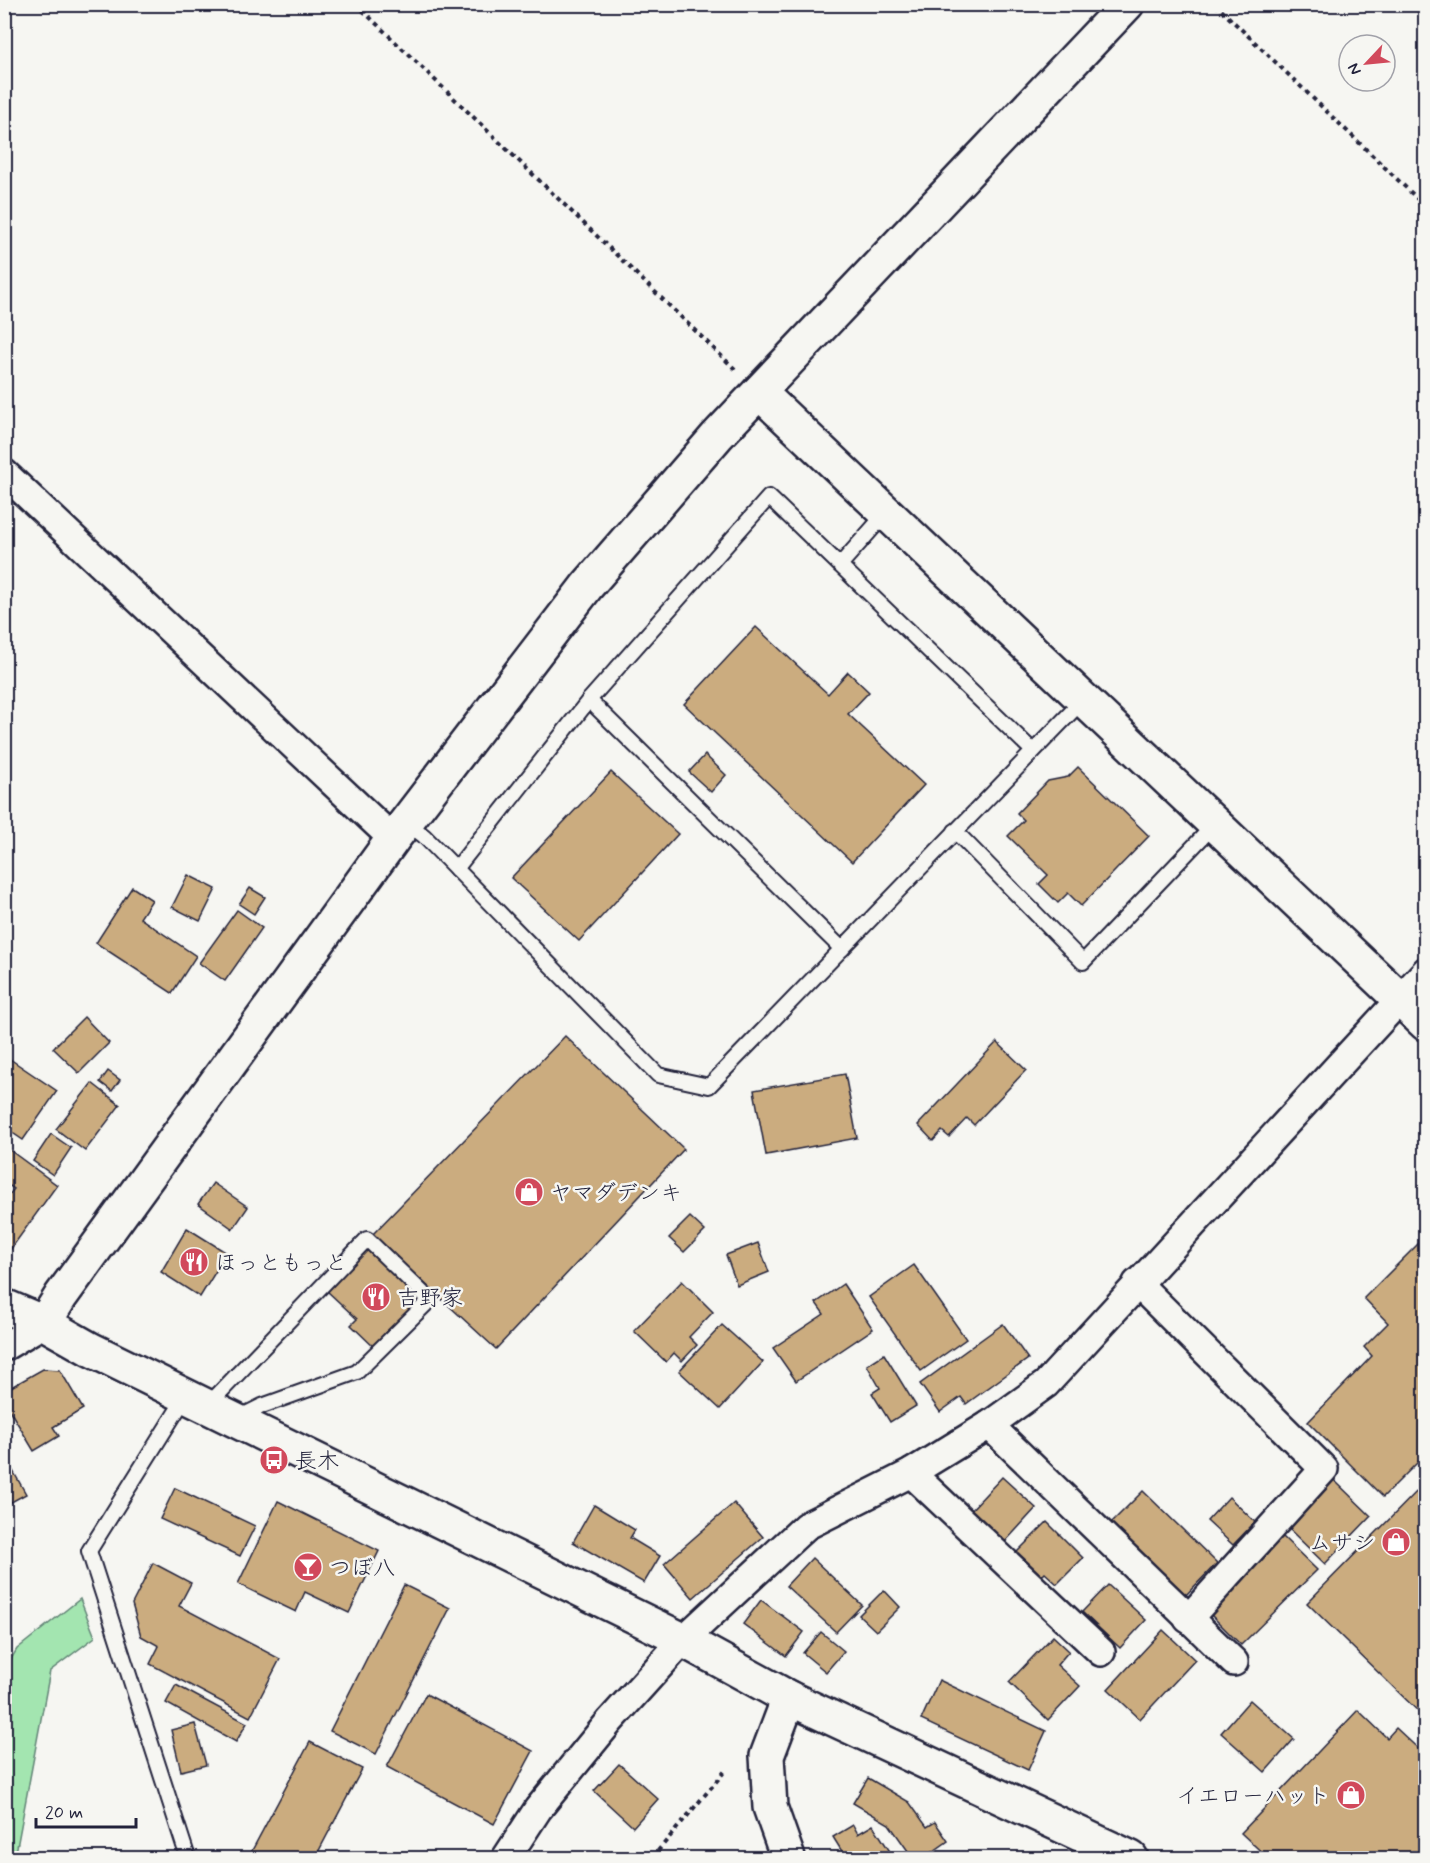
<svg xmlns="http://www.w3.org/2000/svg" width="1430" height="1863" font-family="Mynerve,'Klee One',sans-serif">
<style>
.green{fill:#a3e5b0;stroke:#628476;stroke-width:1.5}
.building{fill:#cbac7f;stroke:#22223b;stroke-width:1.5}
.lines{fill:none;stroke-linecap:round;stroke-linejoin:round}
.service-casing{stroke:#22223b;stroke-width:18}
.minor-casing{stroke:#22223b;stroke-width:32}
.tertiary-casing{stroke:#22223b;stroke-width:38}
.path{stroke:#22223b;stroke-width:4;stroke-dasharray:4.5 4.5;stroke-linecap:butt}
.service{stroke:#f6f6f2;stroke-width:14}
.minor{stroke:#f6f6f2;stroke-width:27}
.tertiary{stroke:#f6f6f2;stroke-width:33}
.labels{text-anchor:middle;stroke-width:5;stroke-linejoin:round;paint-order:stroke}
.poi-label{font-size:22px;fill:#22223b;stroke:#f6f6f2;text-anchor:start}
</style>
<rect width="100%" height="100%" fill="#f6f6f2"/>
<filter id="ink" filterUnits="userSpaceOnUse"><feTurbulence type="fractalNoise" baseFrequency=".0167" numOctaves="2"/><feDisplacementMap in="SourceGraphic" scale="12" xChannelSelector="R" yChannelSelector="G"/><feConvolveMatrix kernelMatrix="1 2 1 2 8 2 1 2 1" color-interpolation-filters="sRGB"/></filter>
<g filter="url(#ink)">
<path class="green" d="M80 1599 95 1637 50 1671 15 1858H5V1669L17 1649Z"/>
<g class="building">
<path d="M756 627 828 694 848 672 869 692 848 714 924 785 852 862 684 704Z"/>
<path d="M705 755 726 775 711 792 689 772Z"/>
<path d="M1078 767 1149 836 1081 906 1068 893 1058 903 1039 884 1048 875 1008 836 1024 820 1017 813 1048 781 1068 777Z"/>
<path d="M611 772 678 834 579 941 511 878Z"/>
<path d="M188 875 216 889 200 921 172 907Z"/>
<path d="M132 887 152 900 140 918 196 956 172 993 96 943Z"/>
<path d="M250 888 265 897 254 914 239 904Z"/>
<path d="M237 910 262 928 225 981 199 963Z"/>
<path d="M84 1017 109 1043 79 1073 53 1048Z"/>
<path d="M565 1036 684 1149 496 1349 372 1235Z"/>
<path d="M997 1042 1026 1070 974 1125 967 1118 949 1137 942 1131 933 1141 918 1125Z"/>
<path d="M4 1055 57 1091 23 1140 4 1127Z"/>
<path d="M108 1071 120 1080 112 1091 100 1082Z"/>
<path d="M845 1074 857 1138 766 1155 754 1090Z"/>
<path d="M92 1083 120 1105 85 1151 56 1129Z"/>
<path d="M51 1134 71 1148 53 1175 33 1161Z"/>
<path d="M4 1146 57 1185 8 1253 4 1250V1201L14 1189 4 1182Z"/>
<path d="M213 1183 248 1207 233 1229 198 1204Z"/>
<path d="M690 1217 705 1231 684 1252 669 1238Z"/>
<path d="M187 1228 227 1253 200 1297 161 1272Z"/>
<path d="M1426 1236V1454L1383 1497 1308 1422 1372 1356 1364 1347 1388 1323 1364 1298Z"/>
<path d="M758 1243 769 1272 737 1285 726 1255Z"/>
<path d="M367 1248 424 1302 378 1351 351 1325 357 1319 327 1291Z"/>
<path d="M914 1265 966 1339 921 1371 869 1297Z"/>
<path d="M682 1281 713 1312 689 1337 697 1345 682 1361 674 1353 666 1362 634 1331Z"/>
<path d="M843 1284 873 1329 796 1381 773 1348 824 1314 816 1303Z"/>
<path d="M1003 1324 1028 1359 966 1404 961 1397 940 1412 920 1384Z"/>
<path d="M722 1325 763 1362 720 1409 679 1371Z"/>
<path d="M884 1354 916 1406 890 1422 872 1393 880 1388 867 1365Z"/>
<path d="M43 1369 60 1370 83 1409 53 1427 59 1436 34 1451 4 1401V1391Z"/>
<path d="M4 1455 26 1494 4 1506Z"/>
<path d="M1002 1477 1036 1508 1004 1543 970 1511Z"/>
<path d="M1334 1480 1371 1516 1325 1564 1288 1528Z"/>
<path d="M1426 1482V1719L1307 1603Z"/>
<path d="M175 1488 255 1526 240 1556 160 1519Z"/>
<path d="M1143 1491 1217 1563 1184 1597 1110 1524Z"/>
<path d="M1229 1497 1255 1522 1233 1545 1207 1521Z"/>
<path d="M278 1501 379 1551 349 1613 305 1592 296 1612 238 1584Z"/>
<path d="M734 1503 763 1537 693 1598 664 1564Z"/>
<path d="M594 1505 635 1530 630 1538 660 1556 644 1583 573 1542Z"/>
<path d="M1047 1522 1083 1558 1057 1584 1045 1573 1039 1579 1014 1555Z"/>
<path d="M1282 1536 1317 1570 1241 1645 1207 1611Z"/>
<path d="M812 1558 862 1605 836 1632 786 1586Z"/>
<path d="M153 1563 191 1583 179 1606 280 1659 250 1717 150 1664 159 1646 141 1636 132 1604Z"/>
<path d="M404 1585 450 1608 376 1754 330 1731Z"/>
<path d="M1108 1585 1146 1620 1120 1648 1082 1612Z"/>
<path d="M884 1590 900 1607 876 1631 859 1615Z"/>
<path d="M761 1600 804 1632 786 1656 743 1624Z"/>
<path d="M1163 1630 1195 1660 1140 1719 1108 1689Z"/>
<path d="M821 1632 844 1651 826 1672 803 1653Z"/>
<path d="M1053 1636 1069 1651 1057 1665 1080 1686 1048 1720 1009 1682Z"/>
<path d="M939 1680 1046 1731 1028 1770 921 1720Z"/>
<path d="M176 1685 247 1723 236 1742 166 1703Z"/>
<path d="M426 1694 533 1751 494 1824 387 1767Z"/>
<path d="M1250 1700 1294 1739 1265 1772 1221 1733Z"/>
<path d="M1358 1710 1387 1738 1396 1728 1426 1756V1858H1268L1241 1833Z"/>
<path d="M195 1724 206 1765 181 1771 171 1730Z"/>
<path d="M310 1742 362 1769 315 1858H248Z"/>
<path d="M619 1764 658 1799 633 1827 594 1791Z"/>
<path d="M868 1778 909 1802 927 1827 935 1822 948 1841 924 1858H913L889 1824 853 1803Z"/>
<path d="M853 1825 858 1834 873 1825 891 1853 882 1858H846L833 1837Z"/>
</g>
<g class="lines">
<g class="service-casing">
<g id="service">
<path d="M840 565 886 513"/>
<path d="M589 700 769 497 1033 751"/>
<path d="M406 822 424 836 658 1075 709 1086 1084 699"/>
<path d="M955 831 1083 962 1215 824"/>
<path d="M456 869 589 700 842 949"/>
<path d="M186 1396 89 1551 188 1858"/>
<path d="M207 1406 367 1239 430 1300 357 1372 262 1406 238 1418"/>
</g>
</g>
<g class="minor-casing">
<g id="minor">
<path d="M4 473 393 839"/>
<path d="M1137 1283 1324 1469 1188 1619"/>
<path d="M4 1347 44 1323"/>
<path d="M989 1425 1234 1662"/>
<path d="M911 1473 1101 1652"/>
<path d="M506 1858 538 1809 610 1721 683 1640 806 1526 911 1473 989 1425 1046 1384 1426 971"/>
</g>
</g>
<g class="tertiary-casing">
<g id="tertiary">
<path d="M759 392 1426 1024"/>
<path d="M4 1306 44 1323 90 1349 683 1640 789 1698 1131 1858"/>
<path d="M44 1323 61 1296 393 839 587 586 717 436 1127 4"/>
<path d="M788 1858 770 1807 767 1756 789 1698"/>
</g>
</g>
<g class="path">
<path d="M356 4 735 369"/>
<path d="M1215 4 1426 207"/>
<path d="M652 1858 725 1771"/>
</g>
<use href="#service" class="service"/>
<use href="#minor" class="minor"/>
<use href="#tertiary" class="tertiary"/>
</g>
</g>
<defs>
<g id="shop-disc" transform="scale(1.5)"><circle r="9.5" fill="#d1495b" stroke="#f6f6f2"/><path d="M-5-2.5h2.3a2.7 3.5 0 0 1 5.4 0H5L5.5 6h-11ZM-1.5-2.5h3a1.5 2.3 0 0 0-3 0Z" fill="#fff"/></g>
<g id="restaurant-disc" transform="scale(1.5)"><circle r="9.5" fill="#d1495b" stroke="#f6f6f2"/><path d="M-5-6h1v4h1v-4h1v4h1v-4h1v5L-1.5 .5V6h-2V.5L-5-1ZM5-6V6H3V1.5H1.5Q1.5-4 5-6Z" fill="#fff"/></g>
<g id="bus-disc" transform="scale(1.5)"><circle r="9.5" fill="#d1495b" stroke="#f6f6f2"/><path d="M-5-6H5V4H4V6H2V4H-2V6H-4V4H-5ZM-3.5-4V0h7V-4ZM-3.5 1.2v1.5H-2V1.2ZM2 1.2v1.5H3.5V1.2Z" fill="#fff"/></g>
<g id="bar-disc" transform="scale(1.5)"><circle r="9.5" fill="#d1495b" stroke="#f6f6f2"/><path d="M-6-5H6L.8 .8V4.5H3.5V6h-7V4.5H-.8V.8Z" fill="#fff"/></g>
</defs>
<g fill-rule="evenodd">
<use href="#shop-disc" x="529" y="1192"/>
<use href="#restaurant-disc" x="194" y="1262"/>
<use href="#restaurant-disc" x="376" y="1297"/>
<use href="#bus-disc" x="274" y="1460"/>
<use href="#shop-disc" x="1396" y="1542"/>
<use href="#bar-disc" x="308" y="1567"/>
<use href="#shop-disc" x="1351" y="1795"/>
</g>
<g class="labels">
<g class="poi-label">
<text x="550" y="1200">ヤマダデンキ</text>
<text x="215" y="1270">ほっともっと</text>
<text x="397" y="1305">吉野家</text>
<text x="295" y="1468">長木</text>
<text x="1375" y="1550" text-anchor="end">ムサシ</text>
<text x="329" y="1575">つぼ八</text>
<text x="1330" y="1803" text-anchor="end">イエローハット</text>
</g>
</g>
<rect width="1430" height="1863" fill="none" stroke="#f6f6f2" stroke-width="24"/>
<rect x="12" y="12" width="1406" height="1839" fill="none" stroke="#22223b" stroke-width="2" filter="url(#ink)"/>
<g transform="translate(1367 63) rotate(244)"><circle r="28" fill="#f6f6f2" stroke="#a1a1a9" stroke-width="1.5"/>
<path d="M0-4.5L10 22L0 15L-10 22Z" fill="#d1495b"/>
<text y="-9" font-size="16" font-weight="bold" text-anchor="middle" fill="#22223b">N</text>
</g>
<path d="M36 1818v9h100v-9" fill="none" stroke="#22223b" stroke-width="3"/>
<text x="45" y="1818" font-size="18" fill="#22223b" stroke="#f6f6f2" stroke-width="4.5" paint-order="stroke">20 m</text>
</svg>
